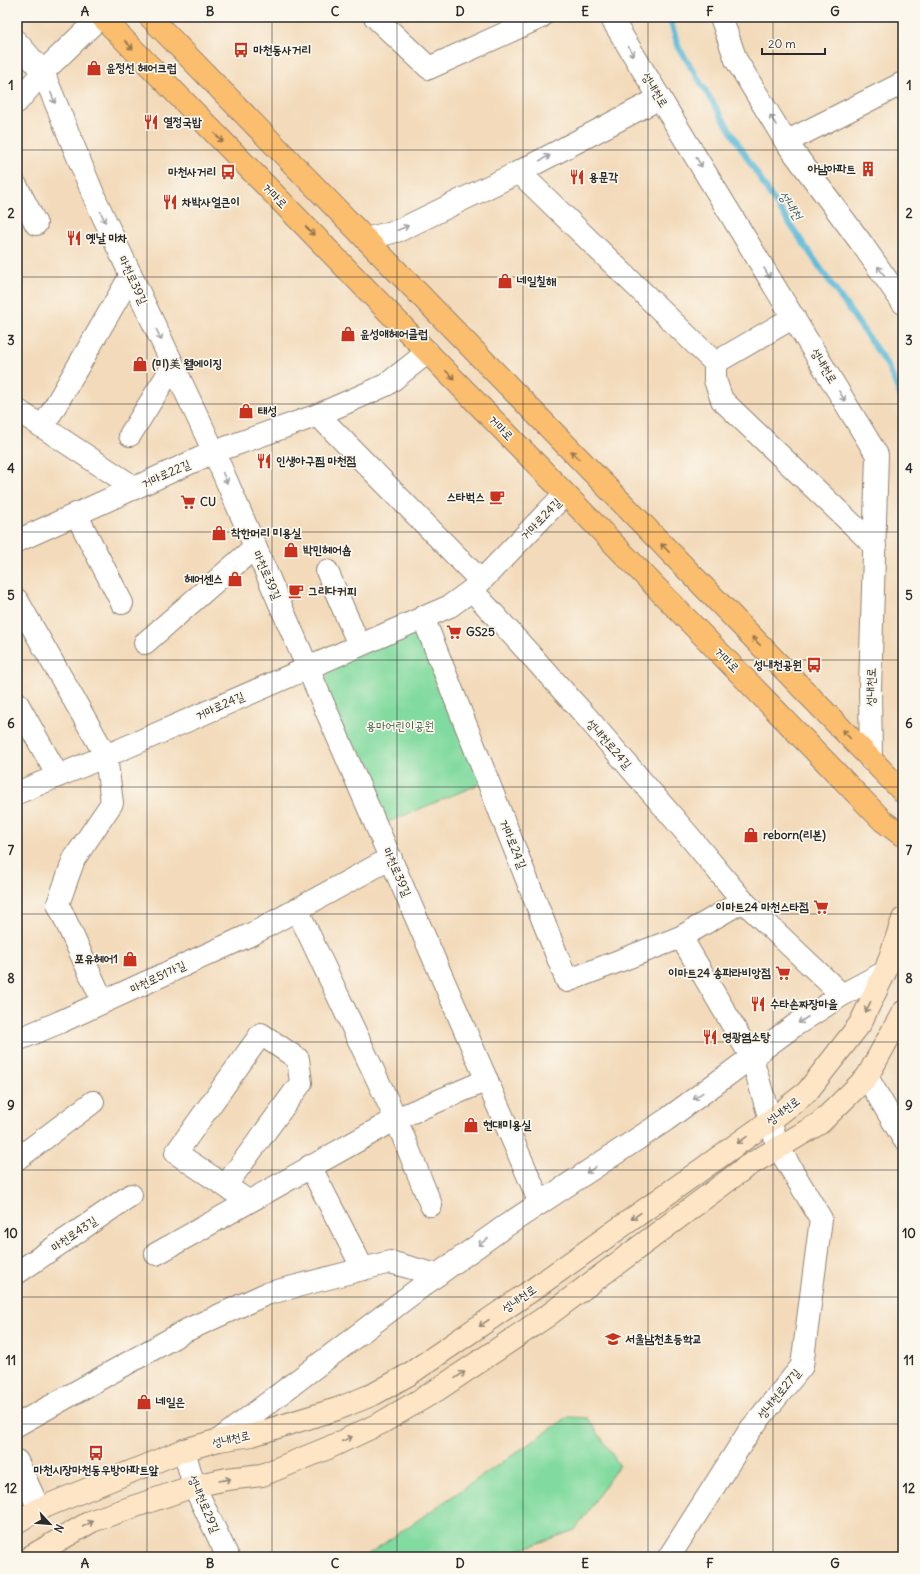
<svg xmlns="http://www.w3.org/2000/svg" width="920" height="1574" font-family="Delius,'LXGW WenKai TC','Poor Story',sans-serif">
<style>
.green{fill:#81da9f;stroke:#568265}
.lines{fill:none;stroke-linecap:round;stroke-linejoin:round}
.stream{stroke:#5bbad9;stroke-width:6}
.street-casing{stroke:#8f8272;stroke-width:24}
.secondary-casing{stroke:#8f8272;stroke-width:24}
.primary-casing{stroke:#8f8272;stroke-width:24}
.street{stroke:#fff;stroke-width:22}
.secondary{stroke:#fde5c5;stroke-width:22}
.primary{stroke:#fbbd6e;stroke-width:22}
.oneway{stroke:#93744c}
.oneway2{stroke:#a0a0a0}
.oneway3{stroke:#948878}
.grid{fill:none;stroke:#2b2b2b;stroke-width:1;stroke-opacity:0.55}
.labels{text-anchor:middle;stroke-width:3.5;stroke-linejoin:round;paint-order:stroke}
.poi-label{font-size:12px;font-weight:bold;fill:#2b2b2b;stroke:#fbf7ec;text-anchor:start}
.street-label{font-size:12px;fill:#2b2b2b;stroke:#fbf7ec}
.park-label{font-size:12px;fill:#405748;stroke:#fbf7ec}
.water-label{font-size:13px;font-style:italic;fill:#3c5d68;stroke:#fbf7ec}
.neatline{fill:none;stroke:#2b2b2b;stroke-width:1.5}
.grid-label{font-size:13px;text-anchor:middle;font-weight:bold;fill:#2b2b2b}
</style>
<rect width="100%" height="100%" fill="#fbf7ec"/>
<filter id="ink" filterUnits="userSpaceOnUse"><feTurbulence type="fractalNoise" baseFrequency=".025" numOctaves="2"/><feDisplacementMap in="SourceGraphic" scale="8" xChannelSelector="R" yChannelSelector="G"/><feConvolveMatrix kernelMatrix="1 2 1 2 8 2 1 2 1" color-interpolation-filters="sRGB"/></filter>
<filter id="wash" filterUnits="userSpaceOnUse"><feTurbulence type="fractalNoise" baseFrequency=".012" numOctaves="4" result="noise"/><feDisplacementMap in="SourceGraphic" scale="16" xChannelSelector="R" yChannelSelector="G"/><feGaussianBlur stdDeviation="0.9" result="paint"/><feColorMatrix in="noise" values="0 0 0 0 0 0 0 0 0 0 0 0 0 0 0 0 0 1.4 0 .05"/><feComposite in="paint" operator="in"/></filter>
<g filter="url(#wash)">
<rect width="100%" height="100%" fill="#f3daba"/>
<g class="green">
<path d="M419 628 482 783 381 825 318 669Z"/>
<path d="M568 1417 588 1418 619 1465 575 1530 500 1557H364Z"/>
</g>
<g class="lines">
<path class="stream" d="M669 17 679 48 774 201 888 366 903 401"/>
</g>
</g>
<g filter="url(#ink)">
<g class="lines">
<g class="street-casing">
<g id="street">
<path d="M375 17 429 68 541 17"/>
<path d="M613 17V21L877 455 870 689 871 760"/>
<path d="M721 17 736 60 786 142 862 244 903 303"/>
<path d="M17 42 43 72 96 201 214 452 540 1203"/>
<path d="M17 102 43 72 100 17"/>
<path d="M786 142 903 83"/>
<path d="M519 172 715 363V380L722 400 875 546"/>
<path d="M17 187 36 224"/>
<path d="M366 239 400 230 519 172 660 98"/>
<path d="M715 363 794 317"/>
<path d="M17 410 135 488"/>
<path d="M318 415 481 581"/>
<path d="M43 427 131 275"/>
<path d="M130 435 173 366"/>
<path d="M76 514 122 603"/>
<path d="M17 541 214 452 318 415 386 385 428 352"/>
<path d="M327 571 359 645"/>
<path d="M472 590 584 714 689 836 743 901 842 995"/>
<path d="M17 600 106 756 112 803 74 859 58 904 103 1002"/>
<path d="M423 617 567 981 681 937 743 901"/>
<path d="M145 643 255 547"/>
<path d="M17 703 58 776"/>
<path d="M17 793 106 756 450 606 472 590 481 581 565 494"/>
<path d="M297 909 396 1119 431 1205"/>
<path d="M17 1040 60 1022 254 933 391 858"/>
<path d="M867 1077 903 1138"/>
<path d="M17 1159 93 1102"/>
<path d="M310 1166 363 1269"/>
<path d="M226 1185 301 1083 298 1059 261 1034 176 1153 248 1201"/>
<path d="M156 1254 396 1119 487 1080"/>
<path d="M17 1273 131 1195"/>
<path d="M17 1425 187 1330 266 1294 390 1262 437 1275"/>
<path d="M219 1440 437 1275 504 1227 666 1120 794 1026 842 995 885 972"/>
<path d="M184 1450 194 1486 228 1557"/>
<path d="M17 1461 39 1509"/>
<path d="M669 1557 750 1430 802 1366 821 1219 778 1147 752 1058 681 937"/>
</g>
</g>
<g class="secondary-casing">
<g id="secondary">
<path d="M17 1522 39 1509 184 1450 219 1440 252 1435 337 1409 374 1394 408 1375 535 1288 771 1120 807 1092 860 1024 885 972 903 919"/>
<path d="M30 1557 92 1521 194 1486 227 1479 262 1475 328 1448 381 1423 437 1390 547 1316 746 1167 820 1123 867 1077 903 1012"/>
</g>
</g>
<g class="primary-casing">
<g id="primary">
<path d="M102 17 883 821 903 836"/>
<path d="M150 17 903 792"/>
</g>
</g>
<use href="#street" class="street"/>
<use href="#secondary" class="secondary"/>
<use href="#primary" class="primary"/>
</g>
<defs><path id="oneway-shaft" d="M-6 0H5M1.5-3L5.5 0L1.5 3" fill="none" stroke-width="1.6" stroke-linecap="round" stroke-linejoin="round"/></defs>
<g class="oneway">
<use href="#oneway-shaft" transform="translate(129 45) rotate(46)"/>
<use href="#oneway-shaft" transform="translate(219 138) rotate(46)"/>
<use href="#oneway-shaft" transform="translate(310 231) rotate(46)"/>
<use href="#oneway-shaft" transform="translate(450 375) rotate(46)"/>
<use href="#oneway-shaft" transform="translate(575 455) rotate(-134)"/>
<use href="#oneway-shaft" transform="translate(665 548) rotate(-134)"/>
<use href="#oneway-shaft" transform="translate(756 641) rotate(-134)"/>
<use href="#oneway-shaft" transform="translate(846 734) rotate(-134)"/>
</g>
<g class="oneway2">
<use href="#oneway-shaft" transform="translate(631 51) rotate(59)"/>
<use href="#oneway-shaft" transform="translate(53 98) rotate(68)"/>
<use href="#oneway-shaft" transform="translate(773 120) rotate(-121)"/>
<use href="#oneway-shaft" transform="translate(545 158) rotate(-28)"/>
<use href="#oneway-shaft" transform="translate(699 162) rotate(59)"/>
<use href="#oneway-shaft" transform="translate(103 217) rotate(65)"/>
<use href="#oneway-shaft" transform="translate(403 228) rotate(-23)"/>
<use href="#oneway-shaft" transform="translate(881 271) rotate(-125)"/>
<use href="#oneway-shaft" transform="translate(767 273) rotate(59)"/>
<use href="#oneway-shaft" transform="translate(159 335) rotate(65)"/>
<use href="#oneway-shaft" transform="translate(842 396) rotate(59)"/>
<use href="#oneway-shaft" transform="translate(225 478) rotate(66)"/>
<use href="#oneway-shaft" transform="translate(803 1020) rotate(147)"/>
<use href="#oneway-shaft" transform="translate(698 1096) rotate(144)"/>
<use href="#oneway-shaft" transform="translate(591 1170) rotate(146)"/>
<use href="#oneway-shaft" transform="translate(483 1242) rotate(144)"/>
</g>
<g class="oneway3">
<use href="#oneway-shaft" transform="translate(868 1007) rotate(116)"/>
<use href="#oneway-shaft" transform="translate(742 1140) rotate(145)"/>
<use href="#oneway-shaft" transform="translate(636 1216) rotate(145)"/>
<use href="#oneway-shaft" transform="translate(484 1323) rotate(145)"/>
<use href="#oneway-shaft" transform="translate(460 1375) rotate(-34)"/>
<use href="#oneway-shaft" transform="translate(347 1439) rotate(-25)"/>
<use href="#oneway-shaft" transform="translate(225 1480) rotate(-10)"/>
<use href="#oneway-shaft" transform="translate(88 1524) rotate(-28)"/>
</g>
</g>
<path class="grid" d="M147 17V1557M272 17V1557M397 17V1557M523 17V1557M648 17V1557M773 17V1557M17 150H903M17 277H903M17 404H903M17 532H903M17 660H903M17 787H903M17 914H903M17 1042H903M17 1170H903M17 1297H903M17 1424H903"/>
<defs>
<g id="bus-bare" transform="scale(1.2)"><path d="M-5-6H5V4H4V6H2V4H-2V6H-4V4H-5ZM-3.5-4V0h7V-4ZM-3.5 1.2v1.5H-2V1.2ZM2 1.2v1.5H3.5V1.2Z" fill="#c8321e" stroke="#fbf7ec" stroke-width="2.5" paint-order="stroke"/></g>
<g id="shop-bare" transform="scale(1.2)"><path d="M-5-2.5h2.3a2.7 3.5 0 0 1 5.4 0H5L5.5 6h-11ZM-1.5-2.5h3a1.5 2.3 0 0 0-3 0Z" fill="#c8321e" stroke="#fbf7ec" stroke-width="2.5" paint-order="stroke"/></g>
<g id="restaurant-bare" transform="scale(1.2)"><path d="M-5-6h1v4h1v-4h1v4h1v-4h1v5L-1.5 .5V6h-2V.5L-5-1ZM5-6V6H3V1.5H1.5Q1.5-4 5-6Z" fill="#c8321e" stroke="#fbf7ec" stroke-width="2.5" paint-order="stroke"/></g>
<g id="building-bare" transform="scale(1.2)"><path d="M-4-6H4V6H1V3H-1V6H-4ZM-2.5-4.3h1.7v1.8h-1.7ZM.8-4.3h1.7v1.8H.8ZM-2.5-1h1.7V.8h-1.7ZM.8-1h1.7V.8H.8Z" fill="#c8321e" stroke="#fbf7ec" stroke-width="2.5" paint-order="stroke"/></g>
<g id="cafe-bare" transform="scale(1.2)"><path d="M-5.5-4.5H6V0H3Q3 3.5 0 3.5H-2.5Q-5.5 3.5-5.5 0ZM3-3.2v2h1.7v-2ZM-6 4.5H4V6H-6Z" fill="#c8321e" stroke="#fbf7ec" stroke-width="2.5" paint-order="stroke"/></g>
<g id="supermarket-bare" transform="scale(1.2)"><path d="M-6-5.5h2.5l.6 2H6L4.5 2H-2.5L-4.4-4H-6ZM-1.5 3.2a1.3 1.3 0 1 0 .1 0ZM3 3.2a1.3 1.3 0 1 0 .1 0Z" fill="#c8321e" stroke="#fbf7ec" stroke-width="2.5" paint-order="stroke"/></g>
<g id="school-bare" transform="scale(1.2)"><path d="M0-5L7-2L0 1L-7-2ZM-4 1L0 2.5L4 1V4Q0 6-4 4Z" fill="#c8321e" stroke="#fbf7ec" stroke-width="2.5" paint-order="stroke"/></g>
</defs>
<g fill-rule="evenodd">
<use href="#bus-bare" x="241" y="50"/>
<use href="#shop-bare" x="94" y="68"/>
<use href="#restaurant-bare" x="151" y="122"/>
<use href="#building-bare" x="868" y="169"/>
<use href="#bus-bare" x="228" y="172"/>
<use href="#restaurant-bare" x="577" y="177"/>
<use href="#restaurant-bare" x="170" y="202"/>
<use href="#restaurant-bare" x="74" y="238"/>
<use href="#shop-bare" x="505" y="281"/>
<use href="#shop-bare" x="348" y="334"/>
<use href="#shop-bare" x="140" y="364"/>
<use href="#shop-bare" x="246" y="411"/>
<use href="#restaurant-bare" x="264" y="461"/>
<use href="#cafe-bare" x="497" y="497"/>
<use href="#supermarket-bare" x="188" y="502"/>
<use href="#shop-bare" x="219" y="533"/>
<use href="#shop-bare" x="291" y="550"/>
<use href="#shop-bare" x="235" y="579"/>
<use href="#cafe-bare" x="296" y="591"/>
<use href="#supermarket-bare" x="454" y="632"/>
<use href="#bus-bare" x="814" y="665"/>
<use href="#shop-bare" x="751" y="835"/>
<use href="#supermarket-bare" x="821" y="907"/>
<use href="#shop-bare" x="130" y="959"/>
<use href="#supermarket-bare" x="783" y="973"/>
<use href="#restaurant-bare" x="758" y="1004"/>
<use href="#restaurant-bare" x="710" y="1037"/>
<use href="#shop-bare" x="471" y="1125"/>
<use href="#school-bare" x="613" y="1339"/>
<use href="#shop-bare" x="144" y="1402"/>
<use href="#bus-bare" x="96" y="1453"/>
</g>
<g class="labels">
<g class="poi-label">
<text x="253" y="54">마천동사거리</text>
<text x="106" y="72">윤정선 헤어크럽</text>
<text x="163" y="126">열정국밥</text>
<text x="856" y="173" text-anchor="end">아남아파트</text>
<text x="216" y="176" text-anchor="end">마천사거리</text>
<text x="589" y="181">용문각</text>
<text x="182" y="206">차박사얼큰이</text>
<text x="86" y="242">옛날 마차</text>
<text x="517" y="285">네일칠해</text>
<text x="360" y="338">윤성애헤어클럽</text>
<text x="152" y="368">(미)美 웰에이징</text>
<text x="258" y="415">태성</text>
<text x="276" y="465">인생아구찜 마천점</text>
<text x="485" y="501" text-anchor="end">스타벅스</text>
<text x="200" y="506">CU</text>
<text x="231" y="537">착한머리 미용실</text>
<text x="303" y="554">박민헤어숍</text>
<text x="223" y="583" text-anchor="end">헤어센스</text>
<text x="308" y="595">그리다커피</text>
<text x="466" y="636">GS25</text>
<text x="802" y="669" text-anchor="end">성내천공원</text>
<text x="763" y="839">reborn(리본)</text>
<text x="809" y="911" text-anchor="end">이마트24 마천스타점</text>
<text x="118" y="963" text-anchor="end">포유헤어1</text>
<text x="771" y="977" text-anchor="end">이마트24 송파라비앙점</text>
<text x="770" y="1008">수타손짜장마을</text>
<text x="722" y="1041">영광염소탕</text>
<text x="483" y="1129">현대미용실</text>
<text x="625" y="1343">서울남천초등학교</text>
<text x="156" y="1406">네일은</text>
<text x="96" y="1474" text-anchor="middle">마천시장마천동우방아파트앞</text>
</g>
<g class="street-label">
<text transform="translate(655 90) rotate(59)" y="4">성내천로</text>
<text transform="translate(275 196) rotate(46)" y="4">거마로</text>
<text transform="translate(133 280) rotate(65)" y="4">마천로39길</text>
<text transform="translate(824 366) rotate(59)" y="4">성내천로</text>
<text transform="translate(501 428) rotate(46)" y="4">거마로</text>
<text transform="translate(166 474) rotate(-24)" y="4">거마로22길</text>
<text transform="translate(541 519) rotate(-46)" y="4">거마로24길</text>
<text transform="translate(267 575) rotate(66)" y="4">마천로39길</text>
<text transform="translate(727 660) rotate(46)" y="4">거마로</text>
<text transform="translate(871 687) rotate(-89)" y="4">성내천로</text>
<text transform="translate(220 706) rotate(-24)" y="4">거마로24길</text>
<text transform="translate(609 744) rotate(49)" y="4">성내천로24길</text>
<text transform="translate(513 844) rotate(68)" y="4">거마로24길</text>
<text transform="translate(397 872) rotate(66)" y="4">마천로39길</text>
<text transform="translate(158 977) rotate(-25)" y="4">마천로51가길</text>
<text transform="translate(783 1111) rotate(-37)" y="4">성내천로</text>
<text transform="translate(74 1234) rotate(-34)" y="4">마천로43길</text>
<text transform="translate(519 1299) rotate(-35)" y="4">성내천로</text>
<text transform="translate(779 1394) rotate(-51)" y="4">성내천로27길</text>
<text transform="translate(231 1439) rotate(-12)" y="4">성내천로</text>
<text transform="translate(204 1504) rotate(67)" y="4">성내천로29길</text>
</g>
<g class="park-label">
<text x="400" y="730">용마어린이공원</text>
</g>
<g class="water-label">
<text transform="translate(791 205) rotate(56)" y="5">성내천</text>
</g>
</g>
<rect width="920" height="1574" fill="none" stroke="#fbf7ec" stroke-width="44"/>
<g transform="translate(50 1524) rotate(116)" stroke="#fbf7ec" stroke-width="3" paint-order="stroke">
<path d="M0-3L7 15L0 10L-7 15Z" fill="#2b2b2b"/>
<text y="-6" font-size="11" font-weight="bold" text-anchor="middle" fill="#2b2b2b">N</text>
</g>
<path d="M762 48v6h63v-6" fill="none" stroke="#2b2b2b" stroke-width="2"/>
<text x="768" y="48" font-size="12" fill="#2b2b2b" stroke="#fbf7ec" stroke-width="3" paint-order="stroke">20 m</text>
<rect x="22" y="22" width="876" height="1530" class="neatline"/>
<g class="grid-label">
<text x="85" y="16">A</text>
<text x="210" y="16">B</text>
<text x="335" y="16">C</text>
<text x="460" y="16">D</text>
<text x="585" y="16">E</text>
<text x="710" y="16">F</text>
<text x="835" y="16">G</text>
<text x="11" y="90">1</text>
<text x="909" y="90">1</text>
<text x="11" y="218">2</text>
<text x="909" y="218">2</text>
<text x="11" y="345">3</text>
<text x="909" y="345">3</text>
<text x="11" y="473">4</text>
<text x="909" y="473">4</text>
<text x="11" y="600">5</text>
<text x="909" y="600">5</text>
<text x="11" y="728">6</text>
<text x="909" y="728">6</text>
<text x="11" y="855">7</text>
<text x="909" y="855">7</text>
<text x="11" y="983">8</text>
<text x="909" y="983">8</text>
<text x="11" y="1110">9</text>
<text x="909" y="1110">9</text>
<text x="11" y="1238">10</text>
<text x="909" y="1238">10</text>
<text x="11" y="1365">11</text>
<text x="909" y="1365">11</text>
<text x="11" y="1493">12</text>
<text x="909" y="1493">12</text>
<text x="85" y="1568">A</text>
<text x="210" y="1568">B</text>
<text x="335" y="1568">C</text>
<text x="460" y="1568">D</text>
<text x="585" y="1568">E</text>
<text x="710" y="1568">F</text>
<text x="835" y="1568">G</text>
</g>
</svg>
